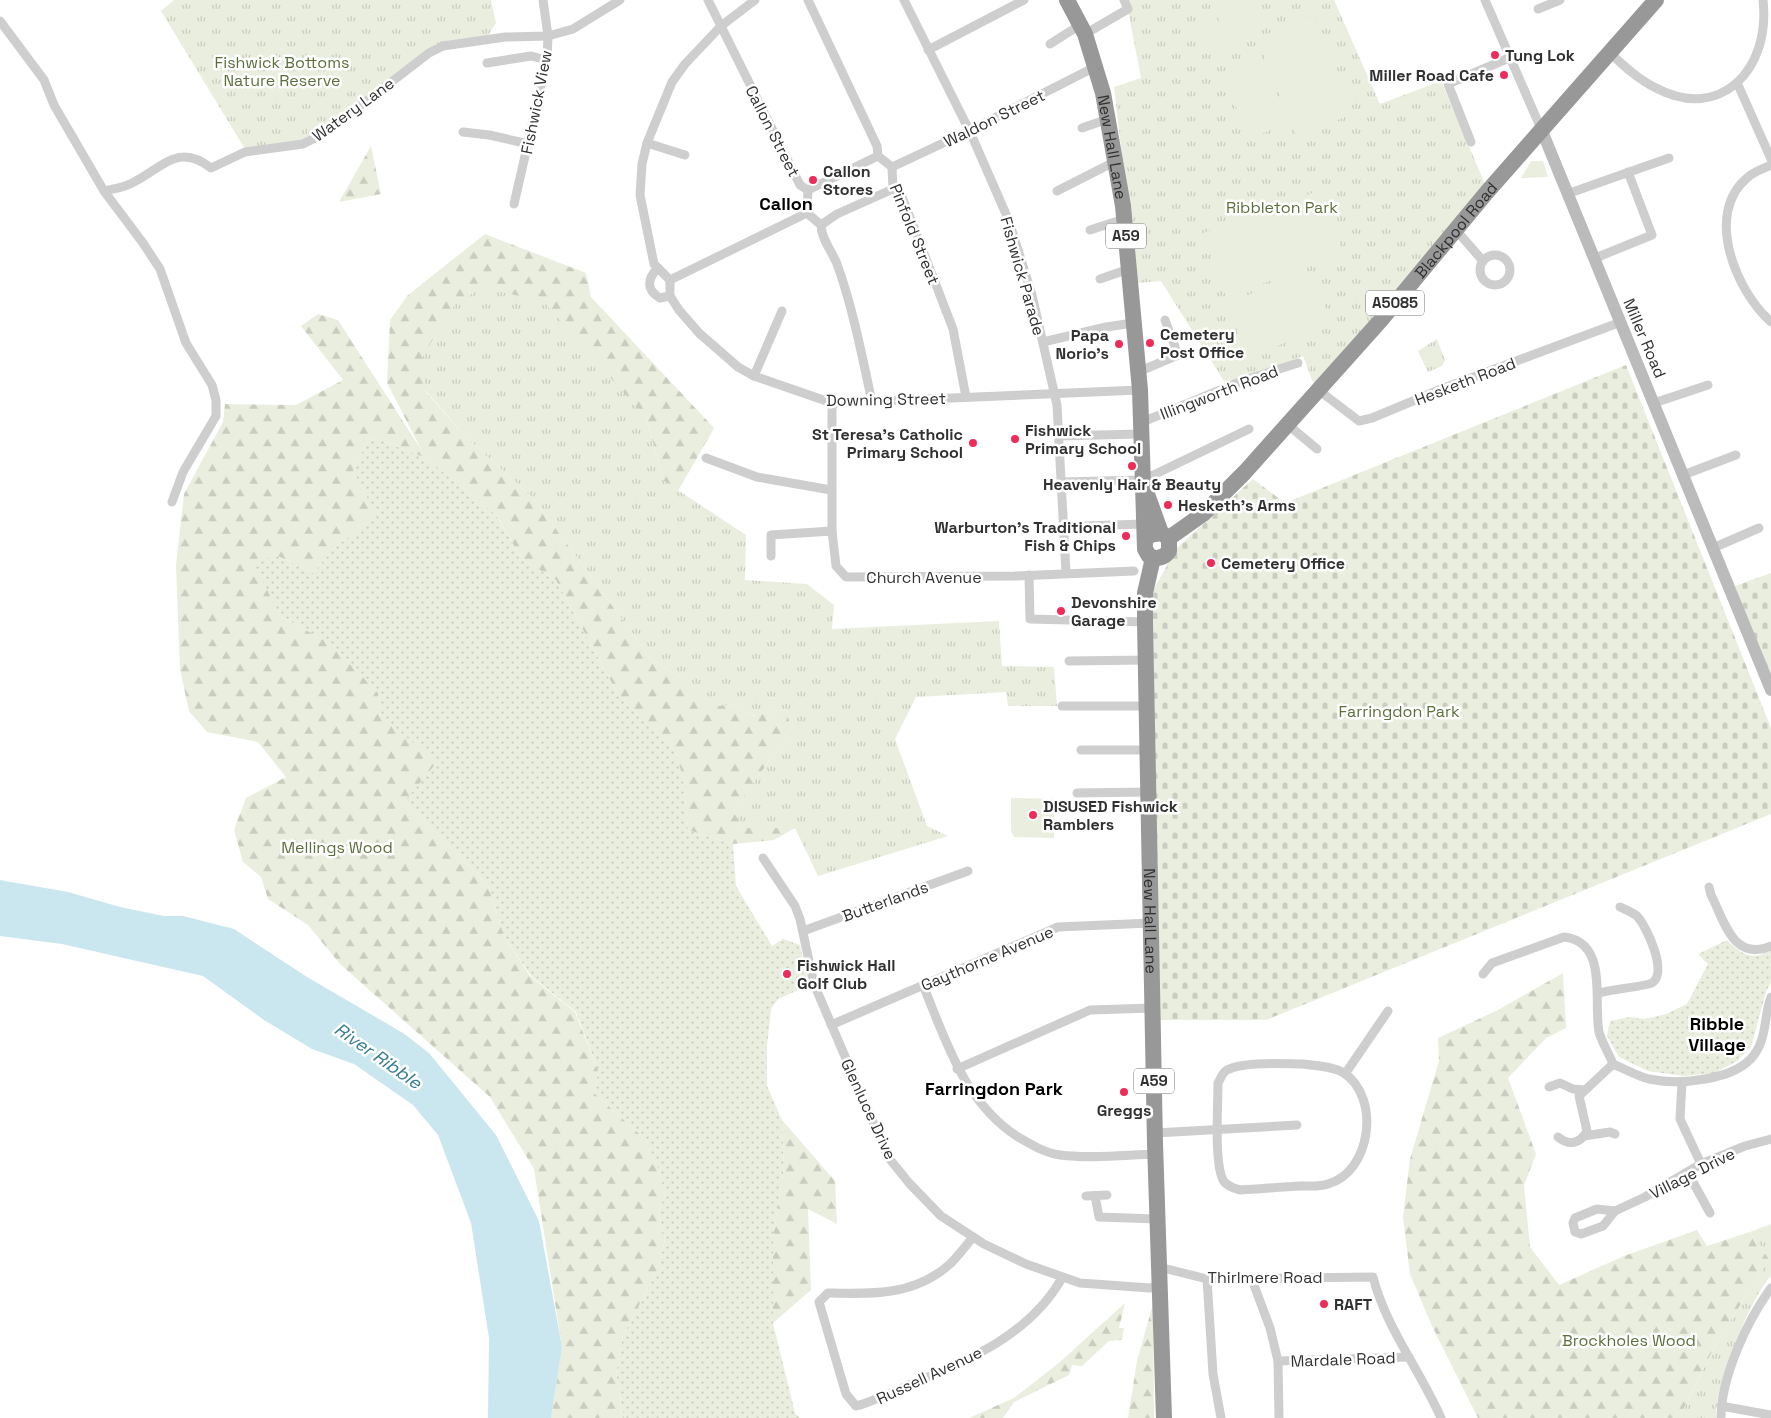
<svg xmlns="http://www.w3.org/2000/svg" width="1771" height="1418" font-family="'Space Grotesk',sans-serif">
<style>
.grass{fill:url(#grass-dots)}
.forest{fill:url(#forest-firs)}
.cemetery{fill:url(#cemetery-stones)}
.park{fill:url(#park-tufts)}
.garden{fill:#e9eede}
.water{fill:#cae6ee}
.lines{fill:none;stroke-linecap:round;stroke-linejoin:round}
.street{stroke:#cecece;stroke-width:9}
.secondary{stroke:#bbb;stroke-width:12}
.highway{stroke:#989898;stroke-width:16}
.poi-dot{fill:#ee2c59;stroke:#fff;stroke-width:2}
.labels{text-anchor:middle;stroke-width:5;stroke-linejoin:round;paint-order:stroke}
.shield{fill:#fff;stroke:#6f6f6f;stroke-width:1}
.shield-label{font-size:15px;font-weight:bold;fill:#313131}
.poi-label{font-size:16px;font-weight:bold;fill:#313131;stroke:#fff;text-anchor:start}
.park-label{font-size:16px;fill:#5c6f3b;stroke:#fff}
.street-label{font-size:16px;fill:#313131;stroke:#fff}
.neighbourhood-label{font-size:18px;font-weight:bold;fill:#000;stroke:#fff}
.water-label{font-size:18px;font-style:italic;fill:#377c91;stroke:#fff}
</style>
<defs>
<pattern id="grass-dots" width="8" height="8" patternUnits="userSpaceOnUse" patternTransform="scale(1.25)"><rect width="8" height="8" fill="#e9eede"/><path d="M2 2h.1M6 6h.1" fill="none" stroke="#c8cdbf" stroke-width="1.8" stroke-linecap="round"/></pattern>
<pattern id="forest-firs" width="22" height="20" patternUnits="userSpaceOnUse" patternTransform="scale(1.25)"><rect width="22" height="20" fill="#e9eede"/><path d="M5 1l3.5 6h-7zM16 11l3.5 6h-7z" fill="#c8cdbf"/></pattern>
<pattern id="cemetery-stones" width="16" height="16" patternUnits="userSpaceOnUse" patternTransform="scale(1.25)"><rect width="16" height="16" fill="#e9eede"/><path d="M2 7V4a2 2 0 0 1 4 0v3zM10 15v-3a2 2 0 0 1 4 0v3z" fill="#c8cdbf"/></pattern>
<pattern id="park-tufts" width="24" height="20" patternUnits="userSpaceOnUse" patternTransform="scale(1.25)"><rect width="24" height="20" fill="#e9eede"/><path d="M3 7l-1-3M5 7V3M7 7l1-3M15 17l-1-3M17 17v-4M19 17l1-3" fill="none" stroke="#c8cdbf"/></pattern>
</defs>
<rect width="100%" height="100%" fill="#fff"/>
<g class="grass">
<path d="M370 436 426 458 496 515 521 558 556 580 619 696 675 751 683 777 688 830 733 844 736 886 772 946 783 939 800 945 809 985 778 999 771 1009 767 1046V1086L782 1120 784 1168 773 1238V1323L795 1413 800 1418H624L616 1374 623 1336 658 1269 665 1239 658 1212 667 1190 646 1140 595 1094 598 1070 576 1012 531 976 504 936 488 885 404 800 436 762 381 717 378 693 331 644 280 616 254 566 274 554 313 573 334 548 376 516 353 471Z"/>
<path d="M1727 940C1735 948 1747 959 1760 955 1764 954 1767 950 1771 949V982L1766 992 1751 1047 1737 1061 1715 1073 1684 1076 1648 1071 1619 1057 1607 1036 1610 1021 1630 1017 1645 1019 1666 1014 1687 1004 1708 964 1698 954Z"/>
</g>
<g class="forest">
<path d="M371 146 381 194 339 202Z"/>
<path d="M485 234 586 273 591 297 714 428 678 491 664 481 646 418 425 391 466 437 535 500 652 660 684 679 712 706 733 704 752 716 787 709 791 731 733 811 744 828H795L774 840 733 844 688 830 683 777 675 751 619 696 556 580 521 558 497 516 426 458 370 436 353 471 377 516 334 548 313 573 274 554 255 566 280 616 331 644 378 693 381 717 437 762 405 801 488 885 504 936 530 976 575 1012 598 1070 595 1094 646 1140 667 1190 658 1212 665 1239 658 1269 623 1336 616 1374 624 1418H551L562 1347 534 1169 490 1097 340 964 308 925 268 899 261 877 243 862 234 830 246 798 286 777 258 742 207 732 189 711 180 669 176 565 184 494 223 422 225 404 296 405 343 380 301 326 318 314 338 320 422 451 387 383 390 320 408 295Z"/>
<path d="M1563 973 1566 1028 1546 1038 1508 1078 1536 1154 1524 1185 1530 1247 1559 1285 1624 1256 1697 1230 1707 1246 1750 1232 1769 1259 1716 1344 1679 1418H1478L1432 1326 1410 1274 1403 1217 1410 1159 1439 1061 1438 1038 1498 1010Z"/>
<path d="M782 1120 835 1181 837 1224 808 1209 811 1290 773 1323V1238L784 1168Z"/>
<path d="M1125 1303 1119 1328H1124L1122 1340 1109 1341 1082 1366 1072 1365 1069 1375 1014 1402 1003 1418H969L1014 1398 1060 1362Z"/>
<path d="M1153 1304 1154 1418H1128L1137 1361Z"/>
</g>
<g class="cemetery">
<path d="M1626 365 1771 728V814L1266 1020H1159L1152 592 1177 548 1253 479 1285 503Z"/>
<path d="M1771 573V684L1735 586Z"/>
</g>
<g class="park">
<path d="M174 0H491L496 23 485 40 443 46 303 144 248 154 161 11Z"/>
<path d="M1126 0H1334L1380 104 1441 81 1485 184 1436 246 1314 385 1303 356 1238 380 1224 381 1161 281 1137 283 1114 87 1141 78Z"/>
<path d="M1531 161H1543L1548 177 1521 178Z"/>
<path d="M482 288 543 301 646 418 664 481 746 535 745 580 807 584 834 605 832 629 999 621 1002 666 1054 667 1057 706H1008L1006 692 916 697 895 739 927 826 948 836 818 876 795 828H744L733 811 791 731 787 709 752 716 733 704 712 707 684 679 652 660 535 500 466 437 425 390 423 355 456 303Z"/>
<path d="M1437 339 1445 360 1442 366 1428 372 1418 351Z"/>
<path d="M1771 1224V1276C1750 1298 1714 1389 1716 1418H1679L1716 1344 1769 1259 1750 1232Z"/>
</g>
<g class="garden">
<path d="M1241 0H1260L1270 26 1228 43 1215 11Z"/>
<path d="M1314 15 1354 113 1297 137 1257 38Z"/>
<path d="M1214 16 1231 54 1216 61 1198 23Z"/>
<path d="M1263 61 1288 123 1249 139 1224 77Z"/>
<path d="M1320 190 1343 254 1226 297 1203 233Z"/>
<path d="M1312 271 1332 325 1248 357 1227 303Z"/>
<path d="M1011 798 1055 799 1054 838 1014 837 1011 831Z"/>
</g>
<path class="water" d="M0 880 68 892 120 907 164 916H183L234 929 307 977 403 1033 429 1053 496 1135 539 1221 562 1347 551 1418H488L489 1338 471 1223 438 1135 413 1105 354 1064 312 1049 264 1020 203 976 62 944 0 936Z"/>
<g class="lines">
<g class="street">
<path d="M708 0 800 185 808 190"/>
<path d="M808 0 877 146 878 156 892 167 893 189"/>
<path d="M904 0 971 134 1009 221 1032 295 1057 405 1066 573"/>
<path d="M1485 0 1542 131"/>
<path d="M1538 9 1560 0"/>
<path d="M0 21 44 80 54 105 104 191 143 243 160 269 186 343 212 385 216 400V416L183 472 172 502"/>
<path d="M1085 34 1128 9 1124 0"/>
<path d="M1050 44 1080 25"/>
<path d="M928 50 1024 0"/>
<path d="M1610 53C1624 66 1639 80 1656 88 1720 122 1771 70 1763 0"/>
<path d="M487 63 531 56 547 60"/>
<path d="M1739 87 1771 159"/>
<path d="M1082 128 1108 119"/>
<path d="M463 132 489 135 529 144"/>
<path d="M1471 142 1448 84 1509 58"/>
<path d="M647 143 685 155"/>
<path d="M1771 165C1763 169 1753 172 1747 178 1704 214 1736 291 1771 322"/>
<path d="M892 167 969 131 1095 67"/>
<path d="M893 189 901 194 953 329 966 397"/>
<path d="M808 190 807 213 821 225C821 239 832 251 837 264 853 308 862 356 872 402"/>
<path d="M808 190 878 156"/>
<path d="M104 191C112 189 122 188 130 184 161 170 177 141 211 168L245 152 303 144 313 139 337 124 429 53 443 46 505 37 548 36 573 29 620 0"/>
<path d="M1057 191 1116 161"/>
<path d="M1567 194 1669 158"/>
<path d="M514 204 547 60 548 36 543 0"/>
<path d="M821 225 837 214 893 189"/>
<path d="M1090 230 1124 219"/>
<path d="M1456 230 1483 261"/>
<circle cx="1495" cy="270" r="15"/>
<path d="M1593 259 1652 235 1628 172"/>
<path d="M658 268C647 279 646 290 660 298L670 296"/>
<path d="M1100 279 1129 269"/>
<path d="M670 280V296L679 310 699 333 738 367 754 376 832 403 1140 390"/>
<path d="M670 280 654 264 640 195 642 164 647 143 672 82 685 64 721 26 755 0"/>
<path d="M670 280 807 213"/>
<path d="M1043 342 1106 327 1133 323"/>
<path d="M1138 372 1178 355 1165 320"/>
<path d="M754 376 782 311"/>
<path d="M1317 389 1359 421 1372 418 1444 388 1621 322"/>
<path d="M832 403V531"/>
<path d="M1654 403 1708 385"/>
<path d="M1140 423 1242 381 1298 363"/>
<path d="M1287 424 1317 449"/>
<path d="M1059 436 1140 434"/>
<path d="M706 458 757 477 831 490"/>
<path d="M1683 475 1736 455"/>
<path d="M1062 482 1143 480 1249 429"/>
<path d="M1086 526 1143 524"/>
<path d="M1713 548 1759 528"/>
<path d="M771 556V535L832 531 836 566 846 577 1015 576 1134 571"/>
<path d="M1029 575 1030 619 1145 622"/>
<path d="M1069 661 1146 660"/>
<path d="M1062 706H1147"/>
<path d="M1081 750H1147"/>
<path d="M1077 793 1148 792"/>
<path d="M763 858 795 906 800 919 814 984 888 1157 909 1183 941 1216 984 1244 1026 1264 1080 1283 1150 1288 1159 1285"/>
<path d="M1709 887 1711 895C1725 922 1733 962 1771 946"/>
<path d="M803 931 968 871"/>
<path d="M1483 974 1492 963 1564 937C1609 942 1593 1001 1599 1032 1602 1043 1609 1053 1613 1064 1625 1069 1637 1076 1649 1079 1678 1085 1735 1081 1754 1055 1767 1038 1764 1015 1771 997"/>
<path d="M923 985C946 1041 964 1102 1018 1137 1030 1144 1045 1153 1060 1155 1091 1159 1124 1155 1155 1154"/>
<path d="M1599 993C1608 990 1647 986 1652 983 1668 972 1647 927 1637 916 1632 912 1626 910 1620 907"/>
<path d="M831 1025 1058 927 1151 923"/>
<path d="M1303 1064C1316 1066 1333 1066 1344 1073 1381 1098 1371 1172 1328 1184 1320 1187 1309 1186 1301 1186 1280 1187 1260 1189 1240 1190 1234 1188 1226 1186 1223 1180 1214 1162 1218 1105 1218 1083 1221 1078 1222 1073 1227 1070 1243 1061 1285 1064 1303 1064Z"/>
<path d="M957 1069 1090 1010 1152 1008"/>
<path d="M1345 1074 1388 1011"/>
<path d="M1682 1082 1680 1119 1701 1164"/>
<path d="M1549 1087 1560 1083 1573 1089 1585 1090"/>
<path d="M1155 1133 1297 1125"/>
<path d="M1584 1136 1610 1132 1615 1134"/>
<path d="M1558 1137C1569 1146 1580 1144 1587 1131L1579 1096 1613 1064"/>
<path d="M1688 1173 1710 1213"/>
<path d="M1086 1196 1107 1195"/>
<path d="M1095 1196 1099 1217 1157 1219"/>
<path d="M1615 1211 1597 1209 1575 1218 1573 1223 1575 1232 1581 1234 1603 1226 1615 1211 1645 1197 1701 1164 1745 1146 1771 1139"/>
<path d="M973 1237C966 1246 958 1256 950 1264 914 1296 873 1294 828 1293L819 1302 846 1394 856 1406C877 1400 897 1390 916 1382 972 1359 1031 1333 1062 1278"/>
<path d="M1159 1267 1207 1279 1373 1277C1386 1328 1420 1370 1441 1418"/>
<path d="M1251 1277 1270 1328 1278 1361 1279 1418"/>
<path d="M1207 1279 1213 1374 1221 1418"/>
<path d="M1278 1361 1409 1357"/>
<path d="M1721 1406 1771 1415"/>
<path d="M1721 1418C1721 1377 1747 1321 1771 1288"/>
</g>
<path class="secondary" d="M1542 131 1771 690"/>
<g class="highway">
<path id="s1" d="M1067 0 1085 34 1103 93 1123 206 1140 390 1145 549 1149 556C1157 560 1164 558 1169 551V538L1161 533 1149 535 1145 541"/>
<path d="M1147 494 1161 533"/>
<path id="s2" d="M1169 538 1203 514 1245 472 1381 320 1487 192 1656 0"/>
<path id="s3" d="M1153 558 1145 593V622L1155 1143 1164 1418"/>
</g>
</g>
<g class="poi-dot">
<circle cx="1495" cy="55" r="5"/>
<circle cx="1504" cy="75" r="5"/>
<circle cx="813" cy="180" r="5"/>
<circle cx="1150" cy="343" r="5"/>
<circle cx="1119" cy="344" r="5"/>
<circle cx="1015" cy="439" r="5"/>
<circle cx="973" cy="443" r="5"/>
<circle cx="1132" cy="466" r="5"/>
<circle cx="1168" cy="505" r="5"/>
<circle cx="1126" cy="536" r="5"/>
<circle cx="1211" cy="563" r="5"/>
<circle cx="1061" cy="611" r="5"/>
<circle cx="1033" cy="815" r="5"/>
<circle cx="787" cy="974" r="5"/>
<circle cx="1124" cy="1092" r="5"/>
<circle cx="1324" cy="1304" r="5"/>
</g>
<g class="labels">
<g class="shield">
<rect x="1106" y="223.5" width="40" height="25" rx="4"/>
<rect x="1366" y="290.5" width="58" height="25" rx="4"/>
<rect x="1134" y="1068.5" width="40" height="25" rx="4"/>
</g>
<g class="shield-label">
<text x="1126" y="241">A59</text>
<text x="1395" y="308">A5085</text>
<text x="1154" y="1086">A59</text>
</g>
<g class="poi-label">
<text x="1505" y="61">Tung Lok</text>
<text x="1494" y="81" text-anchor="end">Miller Road Cafe</text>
<text x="823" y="177">Callon<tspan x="823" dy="18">Stores</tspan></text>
<text x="1160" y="340">Cemetery<tspan x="1160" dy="18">Post Office</tspan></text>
<text x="1109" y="341" text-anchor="end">Papa<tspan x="1109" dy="18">Norio's</tspan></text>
<text x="1025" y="436">Fishwick<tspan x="1025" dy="18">Primary School</tspan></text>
<text x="963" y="440" text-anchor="end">St Teresa's Catholic<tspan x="963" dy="18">Primary School</tspan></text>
<text x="1132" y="490" text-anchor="middle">Heavenly Hair &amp; Beauty</text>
<text x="1178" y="511">Hesketh's Arms</text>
<text x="1116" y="533" text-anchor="end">Warburton's Traditional<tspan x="1116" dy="18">Fish &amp; Chips</tspan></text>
<text x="1221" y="569">Cemetery Office</text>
<text x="1071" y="608">Devonshire<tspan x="1071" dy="18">Garage</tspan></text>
<text x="1043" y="812">DISUSED Fishwick<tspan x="1043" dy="18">Ramblers</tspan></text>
<text x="797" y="971">Fishwick Hall<tspan x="797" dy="18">Golf Club</tspan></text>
<text x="1124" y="1116" text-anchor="middle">Greggs</text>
<text x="1334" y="1310">RAFT</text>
</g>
<g class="park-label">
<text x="282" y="68">Fishwick Bottoms<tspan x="282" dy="18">Nature Reserve</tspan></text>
<text x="1282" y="213">Ribbleton Park</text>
<text x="1399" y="717">Farringdon Park</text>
<text x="337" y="853">Mellings Wood</text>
<text x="1629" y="1346">Brockholes Wood</text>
</g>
<g class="street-label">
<text transform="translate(536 102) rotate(-79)" y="6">Fishwick View</text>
<text transform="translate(353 109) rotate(-36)" y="6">Watery Lane</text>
<text transform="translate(994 118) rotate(-26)" y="6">Waldon Street</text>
<text transform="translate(773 131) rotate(63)" y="6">Callon Street</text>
<text dy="6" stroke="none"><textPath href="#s1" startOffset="155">New Hall Lane</textPath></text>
<text dy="6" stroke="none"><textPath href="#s2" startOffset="422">Blackpool Road</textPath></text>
<text transform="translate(915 234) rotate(68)" y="6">Pinfold Street</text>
<text transform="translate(1023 276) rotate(74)" y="6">Fishwick Parade</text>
<text transform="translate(1645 338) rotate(67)" y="6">Miller Road</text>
<text transform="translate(1465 381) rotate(-21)" y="6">Hesketh Road</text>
<text transform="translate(1219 392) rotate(-21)" y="6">Illingworth Road</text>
<text transform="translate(886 399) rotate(-1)" y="6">Downing Street</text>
<text x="924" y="583">Church Avenue</text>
<text transform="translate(885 901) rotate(-20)" y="6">Butterlands</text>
<text dy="6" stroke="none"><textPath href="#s3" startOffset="364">New Hall Lane</textPath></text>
<text transform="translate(987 958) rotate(-23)" y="6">Gaythorne Avenue</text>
<text transform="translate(869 1109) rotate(65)" y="6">Glenluce Drive</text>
<text transform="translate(1692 1173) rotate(-27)" y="6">Village Drive</text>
<text x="1265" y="1283">Thirlmere Road</text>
<text transform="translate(1343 1359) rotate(-2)" y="6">Mardale Road</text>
<text transform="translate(929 1375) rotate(-25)" y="6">Russell Avenue</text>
</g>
<g class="neighbourhood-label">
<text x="786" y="210">Callon</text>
<text x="1717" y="1030">Ribble<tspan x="1717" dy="21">Village</tspan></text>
<text x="994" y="1095">Farringdon Park</text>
</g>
<g class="water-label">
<text transform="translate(378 1056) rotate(35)" y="6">River Ribble</text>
</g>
</g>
</svg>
